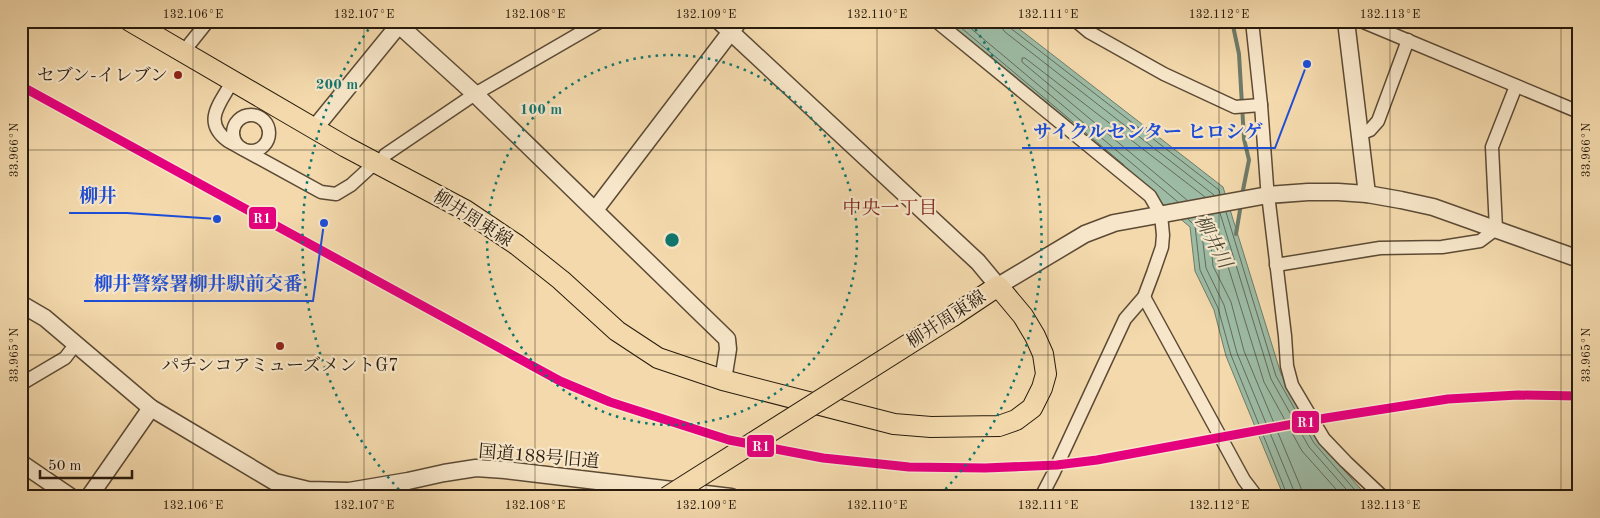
<svg xmlns="http://www.w3.org/2000/svg" width="1600" height="518" font-family="'Old Standard TT','Noto Serif JP',serif">
<style>
.water{fill:#9dbba5;stroke:#6f7b68}
.lines{fill:none;stroke-linecap:round;stroke-linejoin:round}
.shore{stroke:#636b58;stroke-width:1}
.stream{stroke:#6f7b68;stroke-width:4}
.minor-casing{stroke:#5c4a34;stroke-width:15}
.tertiary-casing{stroke:#5c4a34;stroke-width:19}
.primary-casing{stroke:#291b0c;stroke-width:22}
.minor{stroke:#f7e6c9;stroke-width:12}
.tertiary{stroke:#f7e6c9;stroke-width:16}
.primary{stroke:#f3d9ac;stroke-width:20}
.primary-bridge-casing{stroke:#291b0c;stroke-width:22;stroke-linecap:butt}
.primary-bridge{stroke:#f3d9ac;stroke-width:20}
.rail-1-casing{stroke:#f7e6c9;stroke-width:12}
.rail-1{stroke:#e5007d;stroke-width:9}
.ticks{fill:none;stroke:#291b0c;stroke-width:1;stroke-opacity:0.45}
.ring{fill:none;stroke:#0f766e;stroke-width:2.5;stroke-dasharray:2.5 5}
.poi-dot{fill:#8f2418;stroke:#f7e6c9;stroke-width:2}
.labels{text-anchor:middle;stroke-width:4.5;stroke-linejoin:round;paint-order:stroke}
.poi-label{font-size:18px;fill:#291b0c;stroke:#f7e6c9;text-anchor:end}
.street-label{font-size:18px;fill:#291b0c;stroke:#f7e6c9}
.neighbourhood-label{font-size:19px;fill:#7a1f14;stroke:#f7e6c9}
.water-label{font-size:19px;font-style:italic;fill:#4c4b3a;stroke:#f7e6c9}
.centre{fill:#0f766e;stroke:#f7e6c9;stroke-width:2.5}
.ring-label{font-size:15px;text-anchor:middle;font-weight:bold;fill:#0f766e;stroke:#f7e6c9;stroke-width:4.5;stroke-linejoin:round;paint-order:stroke}
.leader{fill:none;stroke:#1d4ed8;stroke-width:2}
.callout-dot{fill:#1d4ed8;stroke:#f7e6c9;stroke-width:2}
.callout-label{font-size:19px;text-anchor:middle;font-weight:bold;fill:#1d4ed8;stroke:#f7e6c9;stroke-width:4.5;stroke-linejoin:round;paint-order:stroke}
.line-badge{stroke:#f7e6c9;stroke-width:2}
.badge-label{font-size:14px;text-anchor:middle;font-weight:bold;fill:#fff}
.neatline{fill:none;stroke:#291b0c;stroke-width:2}
.ticks-label{font-size:12px;text-anchor:middle;fill:#291b0c}
</style>
<rect width="100%" height="100%" fill="#f3d9ac"/>
<filter id="stains"><feTurbulence type="fractalNoise" baseFrequency=".004" numOctaves="4"/><feColorMatrix values="0 0 0 0 .2 0 0 0 0 .09 0 0 0 0 .02 0 0 0 .5 -.17"/></filter>
<radialGradient id="worn" r=".72"><stop offset=".6" stop-color="#630" stop-opacity="0"/><stop offset="1" stop-color="#630" stop-opacity=".3"/></radialGradient>
<path class="water" d="M945 21H1009L1223 187 1281 374 1318 441 1368 497H1284L1226 356 1214 310 1195 271 1190 227Z"/>
<g class="lines">
<g class="shore">
<path d="M953 21 1124 165"/>
<path d="M962 21 1178 202"/>
<path d="M1000 21 1001 27 1005 32 1214 195"/>
<path d="M1006 21 1009 27 1219 190 1220 194"/>
<path d="M1187 200 1022 62V58H1025L1205 197"/>
<path d="M1226 212 1276 376 1314 443 1361 497"/>
<path d="M1220 213 1271 379 1309 447 1353 497"/>
<path d="M1212 215 1264 382 1302 451 1343 497"/>
<path d="M1205 216 1209 225 1213 266 1231 302 1244 351 1301 488 1302 497"/>
<path d="M1196 218 1201 226 1206 268 1224 305 1237 353 1294 491 1295 497"/>
<path d="M1188 219 1195 226 1200 270 1218 308 1231 355 1288 497"/>
</g>
<g class="stream">
<path d="M1232 21 1239 54 1244 139 1249 160 1242 195"/>
<path d="M1236 234 1241 204"/>
</g>
<g class="minor-casing">
<g id="minor">
<path d="M936 21 1150 196 1161 215 1163 235 1162 247 1153 273 1144 297 1125 319 1053 474 1041 497"/>
<path d="M1076 21 1089 32 1164 74 1235 107 1261 105"/>
<path d="M1252 21 1261 105 1267 186 1285 336 1287 366 1292 385 1324 439 1346 462 1383 497"/>
<path d="M1361 21 1579 112"/>
<path d="M184 51 208 21"/>
<path d="M233 80C221 103 201 121 228 141L321 192 336 194 351 185 375 163"/>
<circle cx="251" cy="133" r="18"/>
<path d="M1360 134 1370 130 1378 121 1408 40"/>
<path d="M385 155 475 94 601 21"/>
<path d="M1276 265 1380 248 1442 247 1480 241 1496 229 1492 147 1516 86"/>
<path d="M1144 297 1244 480 1257 497"/>
<path d="M21 384 65 358 75 345"/>
</g>
</g>
<g class="tertiary-casing">
<g id="tertiary">
<path d="M719 21 978 262 998 286 1085 234 1114 223 1268 195 1308 192H1338L1367 194 1401 200 1433 207 1579 259"/>
<path d="M1346 21 1367 194"/>
<path d="M399 25 475 94 727 339 728 349 723 380"/>
<path d="M314 129 402 21"/>
<path d="M595 210 739 21"/>
<path d="M21 304 45 318 151 408 275 482 308 490 349 491 408 481 444 473 476 468 505 470 731 497"/>
<path d="M21 463 71 497"/>
<path d="M89 497 151 408"/>
</g>
</g>
<g class="primary-casing">
<path id="primary" d="M130 21 346 147 465 210 517 245 561 280 617 331 658 358 723 380 894 424 931 427 999 426 1016 420 1032 408 1042 388 1046 374 1043 354 1035 336 1023 316 998 286 953 316"/>
</g>
<use href="#minor" class="minor"/>
<use href="#tertiary" class="tertiary"/>
<use href="#primary" class="primary"/>
<g class="primary-bridge-casing">
<path id="primary-bridge" d="M667 497 953 316"/>
</g>
<use href="#primary-bridge" class="primary-bridge"/>
<g class="rail-1-casing">
<path id="rail-1" d="M21 86 560 381 610 402 729 440 823 458 909 467 985 468 1057 465 1097 460 1326 418 1448 399 1518 395 1579 396"/>
</g>
<use href="#rail-1" class="rail-1"/>
</g>
<path class="ticks" d="M22 21V497M193 21V497M364 21V497M535 21V497M706 21V497M877 21V497M1048 21V497M1219 21V497M1390 21V497M1561 21V497M21 150H1579M21 355H1579"/>
<g class="ring">
<circle cx="672" cy="240" r="185"/>
<path d="M404 495A370 370 0 0 1 373 23M971 23A370 370 0 0 1 940 495"/>
</g>
<g class="poi-dot">
<circle cx="178" cy="75" r="5"/>
<circle cx="280" cy="346" r="5"/>
</g>
<g class="labels">
<g class="poi-label">
<text x="168" y="81">セブン-イレブン</text>
<text x="280" y="371" text-anchor="middle">パチンコアミューズメントG7</text>
</g>
<g class="street-label">
<text transform="translate(473 218) rotate(32)" y="6">柳井周東線</text>
<text transform="translate(946 319) rotate(-33)" y="6">柳井周東線</text>
<text transform="translate(539 456) rotate(5)" y="6">国道188号旧道</text>
</g>
<g class="neighbourhood-label">
<text x="890" y="214">中央一丁目</text>
</g>
<g class="water-label">
<text transform="translate(1214 241) rotate(62)" y="7">柳井川</text>
</g>
</g>
<circle cx="672" cy="240" r="8" class="centre"/>
<g class="ring-label">
<text x="337" y="89">200 m</text>
<text x="541" y="114">100 m</text>
</g>
<path class="leader" d="M1307 64L1275 148H1022M217 219L127 213H69M324 223L313 301H84"/>
<g class="callout-dot">
<circle cx="1307" cy="64" r="5"/>
<circle cx="217" cy="219" r="5"/>
<circle cx="324" cy="223" r="5"/>
</g>
<g class="callout-label">
<text x="1148" y="138">サイクルセンター ヒロシゲ</text>
<text x="98" y="202">柳井</text>
<text x="198" y="290">柳井警察署柳井駅前交番</text>
</g>
<g class="line-badge">
<rect x="248" y="206" width="29" height="24" rx="5" fill="#e5007d"/>
<rect x="1291" y="410" width="29" height="24" rx="5" fill="#e5007d"/>
<rect x="746" y="434" width="29" height="24" rx="5" fill="#e5007d"/>
</g>
<g class="badge-label">
<text x="262" y="223">R1</text>
<text x="1306" y="427">R1</text>
<text x="761" y="451">R1</text>
</g>
<rect width="1600" height="518" fill="none" stroke="#f3d9ac" stroke-width="55"/>
<path d="M40 470v8h92v-8" fill="none" stroke="#291b0c" stroke-width="2.5"/>
<text x="48" y="470" font-size="15" fill="#291b0c" stroke="#f7e6c9" stroke-width="4" paint-order="stroke">50 m</text>
<rect x="28" y="28" width="1544" height="462" class="neatline"/>
<g class="ticks-label">
<text x="193" y="18">132.106°E</text>
<text x="364" y="18">132.107°E</text>
<text x="535" y="18">132.108°E</text>
<text x="706" y="18">132.109°E</text>
<text x="877" y="18">132.110°E</text>
<text x="1048" y="18">132.111°E</text>
<text x="1219" y="18">132.112°E</text>
<text x="1390" y="18">132.113°E</text>
<text transform="translate(14 150) rotate(-90)" y="4">33.966°N</text>
<text transform="translate(1586 150) rotate(-90)" y="4">33.966°N</text>
<text transform="translate(14 355) rotate(-90)" y="4">33.965°N</text>
<text transform="translate(1586 355) rotate(-90)" y="4">33.965°N</text>
<text x="193" y="509">132.106°E</text>
<text x="364" y="509">132.107°E</text>
<text x="535" y="509">132.108°E</text>
<text x="706" y="509">132.109°E</text>
<text x="877" y="509">132.110°E</text>
<text x="1048" y="509">132.111°E</text>
<text x="1219" y="509">132.112°E</text>
<text x="1390" y="509">132.113°E</text>
</g>
<rect width="100%" height="100%" filter="url(#stains)"/>
<rect width="100%" height="100%" fill="url(#worn)"/>
</svg>
